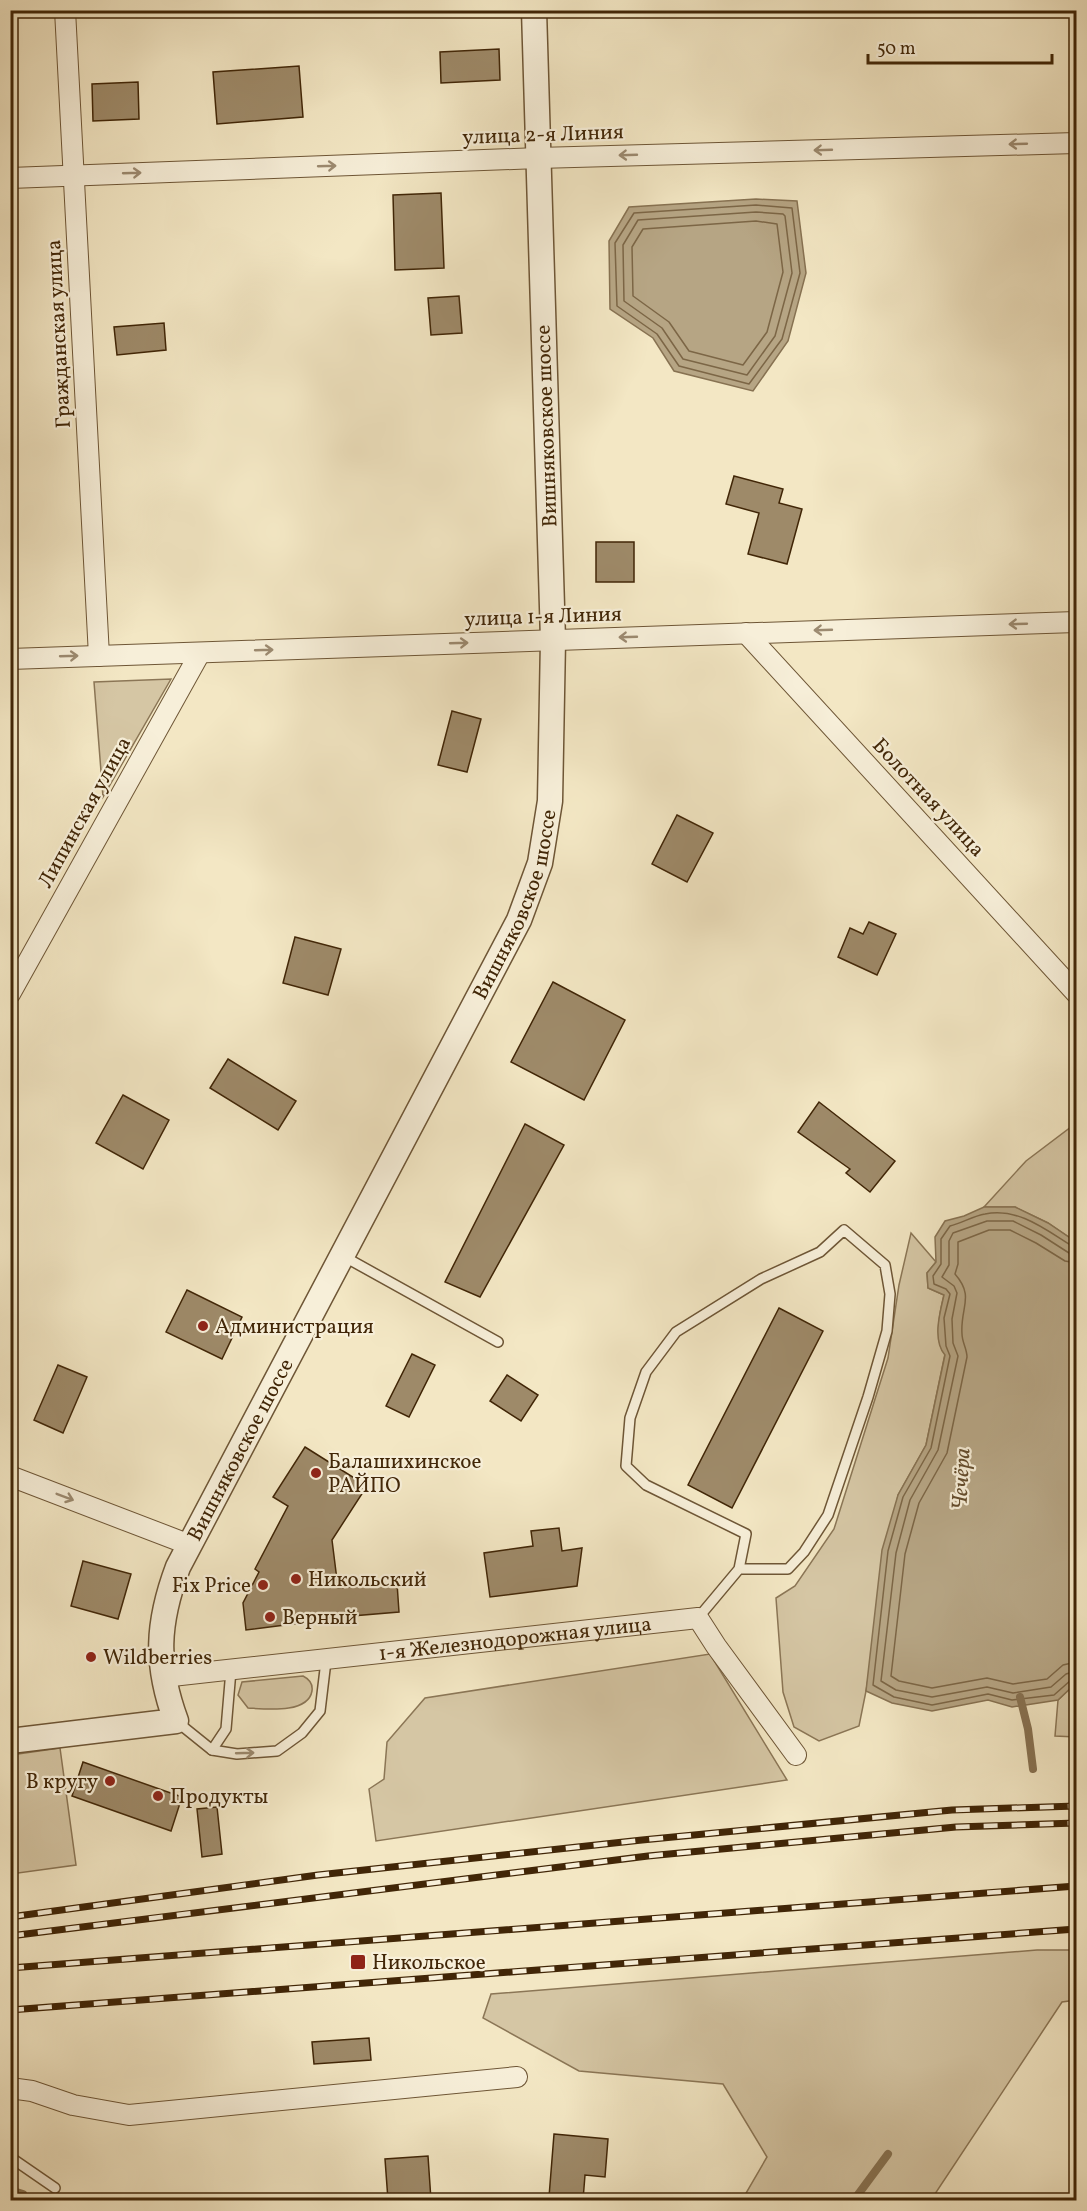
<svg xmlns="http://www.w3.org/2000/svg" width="1087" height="2211" font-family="Vollkorn,serif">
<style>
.green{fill:#d5c6a4;stroke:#8b7656;stroke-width:1.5}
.water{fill:#b6a584;stroke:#877252;stroke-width:1.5}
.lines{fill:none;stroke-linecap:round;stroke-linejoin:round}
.shore{stroke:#7c6646;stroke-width:1.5}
.stream{stroke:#877252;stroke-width:8}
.building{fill:#9e8a69;stroke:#412607;stroke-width:1.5}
.service-casing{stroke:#6e5636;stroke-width:12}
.minor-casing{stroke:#6e5636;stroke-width:22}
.tertiary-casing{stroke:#6e5636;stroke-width:27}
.service{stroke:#f7efd9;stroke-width:9}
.minor{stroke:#f7efd9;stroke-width:20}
.tertiary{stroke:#f7efd9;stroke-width:24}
.rail-casing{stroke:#412607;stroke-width:7}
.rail{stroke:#f7efd9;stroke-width:4.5;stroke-dasharray:14;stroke-linecap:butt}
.oneway{stroke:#9c8a70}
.poi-dot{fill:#8f2418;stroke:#f7efd9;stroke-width:2}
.labels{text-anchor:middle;stroke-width:4.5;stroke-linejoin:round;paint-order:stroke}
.street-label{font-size:21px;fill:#412607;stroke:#f7efd9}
.poi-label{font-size:21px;fill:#412607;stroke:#f7efd9;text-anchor:start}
.water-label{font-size:22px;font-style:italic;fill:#644c2c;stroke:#f7efd9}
</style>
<rect width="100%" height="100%" fill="#f3e7c4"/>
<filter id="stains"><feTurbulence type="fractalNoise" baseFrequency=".00333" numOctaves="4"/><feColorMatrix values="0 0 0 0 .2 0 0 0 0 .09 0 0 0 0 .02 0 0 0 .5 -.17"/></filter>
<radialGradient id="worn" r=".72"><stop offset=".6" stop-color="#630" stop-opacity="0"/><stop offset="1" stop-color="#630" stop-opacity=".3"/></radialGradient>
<g class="green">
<path d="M171 679 103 797 94 682Z"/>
<path d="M1071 1127 1076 1131V1242L1048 1223 1015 1207H984L1026 1161Z"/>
<path d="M911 1233 936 1262 927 1273 928 1288 944 1295C940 1311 933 1341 945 1354L926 1445 898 1495 866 1691 859 1726 819 1741 794 1727 783 1692 776 1598 795 1586 834 1529 888 1358 899 1285Z"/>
<path d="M710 1654 787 1780 376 1841 369 1789 384 1779 387 1742 425 1698Z"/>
<path d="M303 1676C309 1679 313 1684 312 1691 308 1714 266 1709 248 1708L238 1695 242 1682Z"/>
<path d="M1076 1683V1737L1055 1736 1058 1700Z"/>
<path d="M60 1748 76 1865 11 1874V1755Z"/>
<path d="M1037 1950H1076V2000L1062 2002 931 2200H742L767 2157 723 2084 579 2071 483 2018 491 1994Z"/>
</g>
<g class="water">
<path d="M756 199 797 201 806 273 788 341 753 391 674 371 653 338 610 309 609 241 629 207Z"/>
<path d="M984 1207H1015L1048 1223 1076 1242V1683L1058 1700 1012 1707 988 1700 932 1711 892 1703 866 1691 882 1550 898 1495 926 1445 945 1355C932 1340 940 1312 944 1295L928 1288 927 1273 936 1262 935 1237 945 1221 964 1216Z"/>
</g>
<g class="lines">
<g class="shore">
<path d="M756 205 792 208 800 273 782 339 749 384 679 366 657 334 617 306 615 243 634 213Z"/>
<path d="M756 212 783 214 785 216 792 273 775 336 747 375 683 359 662 328 624 301 623 245 638 220Z"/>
<path d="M756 221 777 224 783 272 767 332 743 365 689 351 669 322 633 296 632 247 643 229Z"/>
<path d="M1076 1247 1072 1246C1046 1230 1018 1207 985 1214 973 1216 962 1223 950 1226L941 1239V1264L933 1276 934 1284 946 1289 950 1294 944 1318 946 1346 950 1356 931 1448 903 1497 888 1551 873 1685 894 1697 932 1705 988 1694 1012 1700 1054 1695 1071 1680 1076 1679"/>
<path d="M1076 1254 1069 1253 1041 1235 1013 1221H987L953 1233 949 1241V1265L942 1277 954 1286 957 1293 952 1319 953 1343 958 1356 938 1450 910 1500 896 1553 881 1681 896 1690 932 1697 987 1687 1013 1693 1051 1687 1066 1674 1076 1671"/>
<path d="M1076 1263 1065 1261 1036 1243 1010 1230H989L958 1242V1264L955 1274C975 1297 960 1307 962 1334 962 1342 967 1349 967 1357L947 1453 919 1503 905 1554 891 1676 899 1681 932 1688 987 1678 1013 1684 1047 1679 1063 1665 1076 1662"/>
</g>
<g class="stream">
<path d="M1020 1697 1028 1729 1033 1769"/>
<path d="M10 2190 23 2194"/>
<path d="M854 2200 888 2154"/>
</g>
</g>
<g class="building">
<path d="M499 49 500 80 441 83 440 52Z"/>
<path d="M299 66 303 117 217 124 213 72Z"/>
<path d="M138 82 139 119 93 121 92 84Z"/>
<path d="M441 193 444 268 395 270 393 195Z"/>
<path d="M459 296 462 333 431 335 428 298Z"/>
<path d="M164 323 166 350 117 355 114 327Z"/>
<path d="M734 476 783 489 779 503 802 509 787 564 748 554 759 513 726 504Z"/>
<rect x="596" y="542" width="38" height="40"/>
<path d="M452 711 481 719 467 772 438 765Z"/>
<path d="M677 815 713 833 687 882 652 864Z"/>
<path d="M869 922 896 934 877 975 838 957 850 928 863 934Z"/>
<path d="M295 937 341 949 328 995 283 983Z"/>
<path d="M553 982 625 1020 584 1100 511 1062Z"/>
<path d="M228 1059 296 1101 278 1130 210 1088Z"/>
<path d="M123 1095 169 1120 143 1169 96 1143Z"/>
<path d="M819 1102 895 1161 870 1192 846 1173 850 1169 798 1132Z"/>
<path d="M525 1124 564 1145 480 1297 445 1282Z"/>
<path d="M187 1290 242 1317 222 1359 166 1332Z"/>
<path d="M779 1308 823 1331 732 1508 688 1485Z"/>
<path d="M412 1354 435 1365 409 1417 386 1406Z"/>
<path d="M58 1365 87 1377 63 1433 34 1420Z"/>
<path d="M507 1375 538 1395 521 1421 490 1401Z"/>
<path d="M305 1447 367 1486 332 1540 338 1588 397 1583 399 1612 316 1619V1621L246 1630 243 1603 259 1572 255 1569 288 1506 273 1497Z"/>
<path d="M559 1528 562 1551 582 1548 577 1586 490 1597 484 1553 533 1546 531 1531Z"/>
<path d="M83 1561 131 1574 118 1619 71 1606Z"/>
<path d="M83 1762 182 1797 171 1831 72 1796Z"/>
<path d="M217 1807 222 1854 202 1857 197 1809Z"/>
<path d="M369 2038 371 2060 314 2064 312 2042Z"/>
<path d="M554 2134 608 2139 605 2177 585 2175 583 2200 549 2197Z"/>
<path d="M428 2156 431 2200H388L385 2159Z"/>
</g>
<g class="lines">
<g class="service-casing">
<g id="service">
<path d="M343 1256 498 1342"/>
<path d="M698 1618 739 1569 746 1534 646 1485 626 1466 630 1418 646 1372 676 1332 761 1279 820 1252 844 1230 885 1265 890 1294 887 1331 868 1397 828 1515 804 1552 788 1569H739"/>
<path d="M176 1721 212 1750 237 1754 277 1751 302 1733 320 1711 326 1661"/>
<path d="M212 1750 226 1729 231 1670"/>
<path d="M10 2157 55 2188"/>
</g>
</g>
<g class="minor-casing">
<g id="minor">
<path d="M65 10 99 656"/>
<path d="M10 178 538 158 1076 143"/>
<path d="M746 633 1076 993"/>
<path d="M10 659 1076 622"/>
<path d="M10 994 200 653"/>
<path d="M10 1476 190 1545"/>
<path id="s1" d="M163 1677 698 1618 716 1646 796 1755"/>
<path d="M10 2088 32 2091 73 2105 129 2115 517 2077"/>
</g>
</g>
<g class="tertiary-casing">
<g id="tertiary">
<path id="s2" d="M10 1741 176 1721C155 1664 157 1623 178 1567L519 920 540 863 550 801 553 640 534 10"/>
</g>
</g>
<use href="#service" class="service"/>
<use href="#minor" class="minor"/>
<use href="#tertiary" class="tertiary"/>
<g class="rail-casing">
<g id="rail">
<path d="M10 1917 318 1875 642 1840 952 1810 1076 1806"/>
<path d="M10 1936 648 1856 956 1827 1076 1823"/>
<path d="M10 1968 1076 1886"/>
<path d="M10 2010 1076 1929"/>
</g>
</g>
<use href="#rail" class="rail"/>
</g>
<defs><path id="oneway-shaft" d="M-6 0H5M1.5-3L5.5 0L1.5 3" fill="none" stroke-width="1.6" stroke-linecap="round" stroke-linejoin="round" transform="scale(1.5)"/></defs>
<g class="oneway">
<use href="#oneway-shaft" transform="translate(1018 144) rotate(178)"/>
<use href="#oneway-shaft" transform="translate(823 150) rotate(178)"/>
<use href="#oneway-shaft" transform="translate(628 155) rotate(178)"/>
<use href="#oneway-shaft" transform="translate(327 166) rotate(-2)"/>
<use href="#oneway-shaft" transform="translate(132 173) rotate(-2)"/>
<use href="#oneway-shaft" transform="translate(1018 624) rotate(178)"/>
<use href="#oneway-shaft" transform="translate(823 630) rotate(178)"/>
<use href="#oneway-shaft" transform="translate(628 637) rotate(178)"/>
<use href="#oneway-shaft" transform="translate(459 643) rotate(-2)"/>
<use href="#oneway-shaft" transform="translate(264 650) rotate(-2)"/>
<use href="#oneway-shaft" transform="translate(69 656) rotate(-2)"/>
<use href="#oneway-shaft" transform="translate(65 1497) rotate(21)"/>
<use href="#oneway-shaft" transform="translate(245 1753) rotate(-2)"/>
</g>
<g class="poi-dot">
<circle cx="203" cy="1326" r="6"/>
<circle cx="316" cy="1473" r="6"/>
<circle cx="296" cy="1579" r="6"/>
<circle cx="263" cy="1585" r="6"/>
<circle cx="270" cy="1617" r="6"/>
<circle cx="91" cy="1657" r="6"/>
<circle cx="110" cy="1781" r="6"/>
<circle cx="158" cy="1796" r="6"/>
<rect x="350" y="1954" width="16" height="16" rx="3"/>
</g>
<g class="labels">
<g class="street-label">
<text transform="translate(543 134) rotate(-2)" y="7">улица 2-я Линия</text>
<text transform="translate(58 334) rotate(-93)" y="7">Гражданская улица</text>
<text transform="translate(546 426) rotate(-92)" y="7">Вишняковское шоссе</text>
<text transform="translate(543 616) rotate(-2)" y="7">улица 1-я Линия</text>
<text transform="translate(929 797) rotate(47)" y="7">Болотная улица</text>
<text transform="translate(84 812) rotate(-61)" y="7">Липинская улица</text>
<text dy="7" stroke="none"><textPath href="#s2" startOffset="1070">Вишняковское шоссе</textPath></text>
<text dy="7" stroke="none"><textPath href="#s2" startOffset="458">Вишняковское шоссе</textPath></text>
<text dy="7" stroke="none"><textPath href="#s1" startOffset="354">1-я Железнодорожная улица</textPath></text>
</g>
<g class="poi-label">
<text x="215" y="1333">Администрация</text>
<text x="328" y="1468">Балашихинское<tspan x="328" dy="24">РАЙПО</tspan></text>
<text x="308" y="1586">Никольский</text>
<text x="251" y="1592" text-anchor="end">Fix Price</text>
<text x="282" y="1624">Верный</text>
<text x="103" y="1664">Wildberries</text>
<text x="98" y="1788" text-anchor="end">В кругу</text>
<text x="170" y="1803">Продукты</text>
<text x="372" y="1969">Никольское</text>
</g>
<g class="water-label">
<text transform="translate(960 1479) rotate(-87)" y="8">Чечёра</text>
</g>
</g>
<rect width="1087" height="2211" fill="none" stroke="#f3e7c4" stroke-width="36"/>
<rect x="12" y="12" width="1063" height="2187" fill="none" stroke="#412607" stroke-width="3"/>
<rect x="18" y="18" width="1051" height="2175" fill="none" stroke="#412607" stroke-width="1.5"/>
<path d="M868 54v9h184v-9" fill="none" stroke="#412607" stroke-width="3"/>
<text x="877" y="54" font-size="18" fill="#412607" stroke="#f7efd9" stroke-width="4.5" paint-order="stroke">50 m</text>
<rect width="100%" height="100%" filter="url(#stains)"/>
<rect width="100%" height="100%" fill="url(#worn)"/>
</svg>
